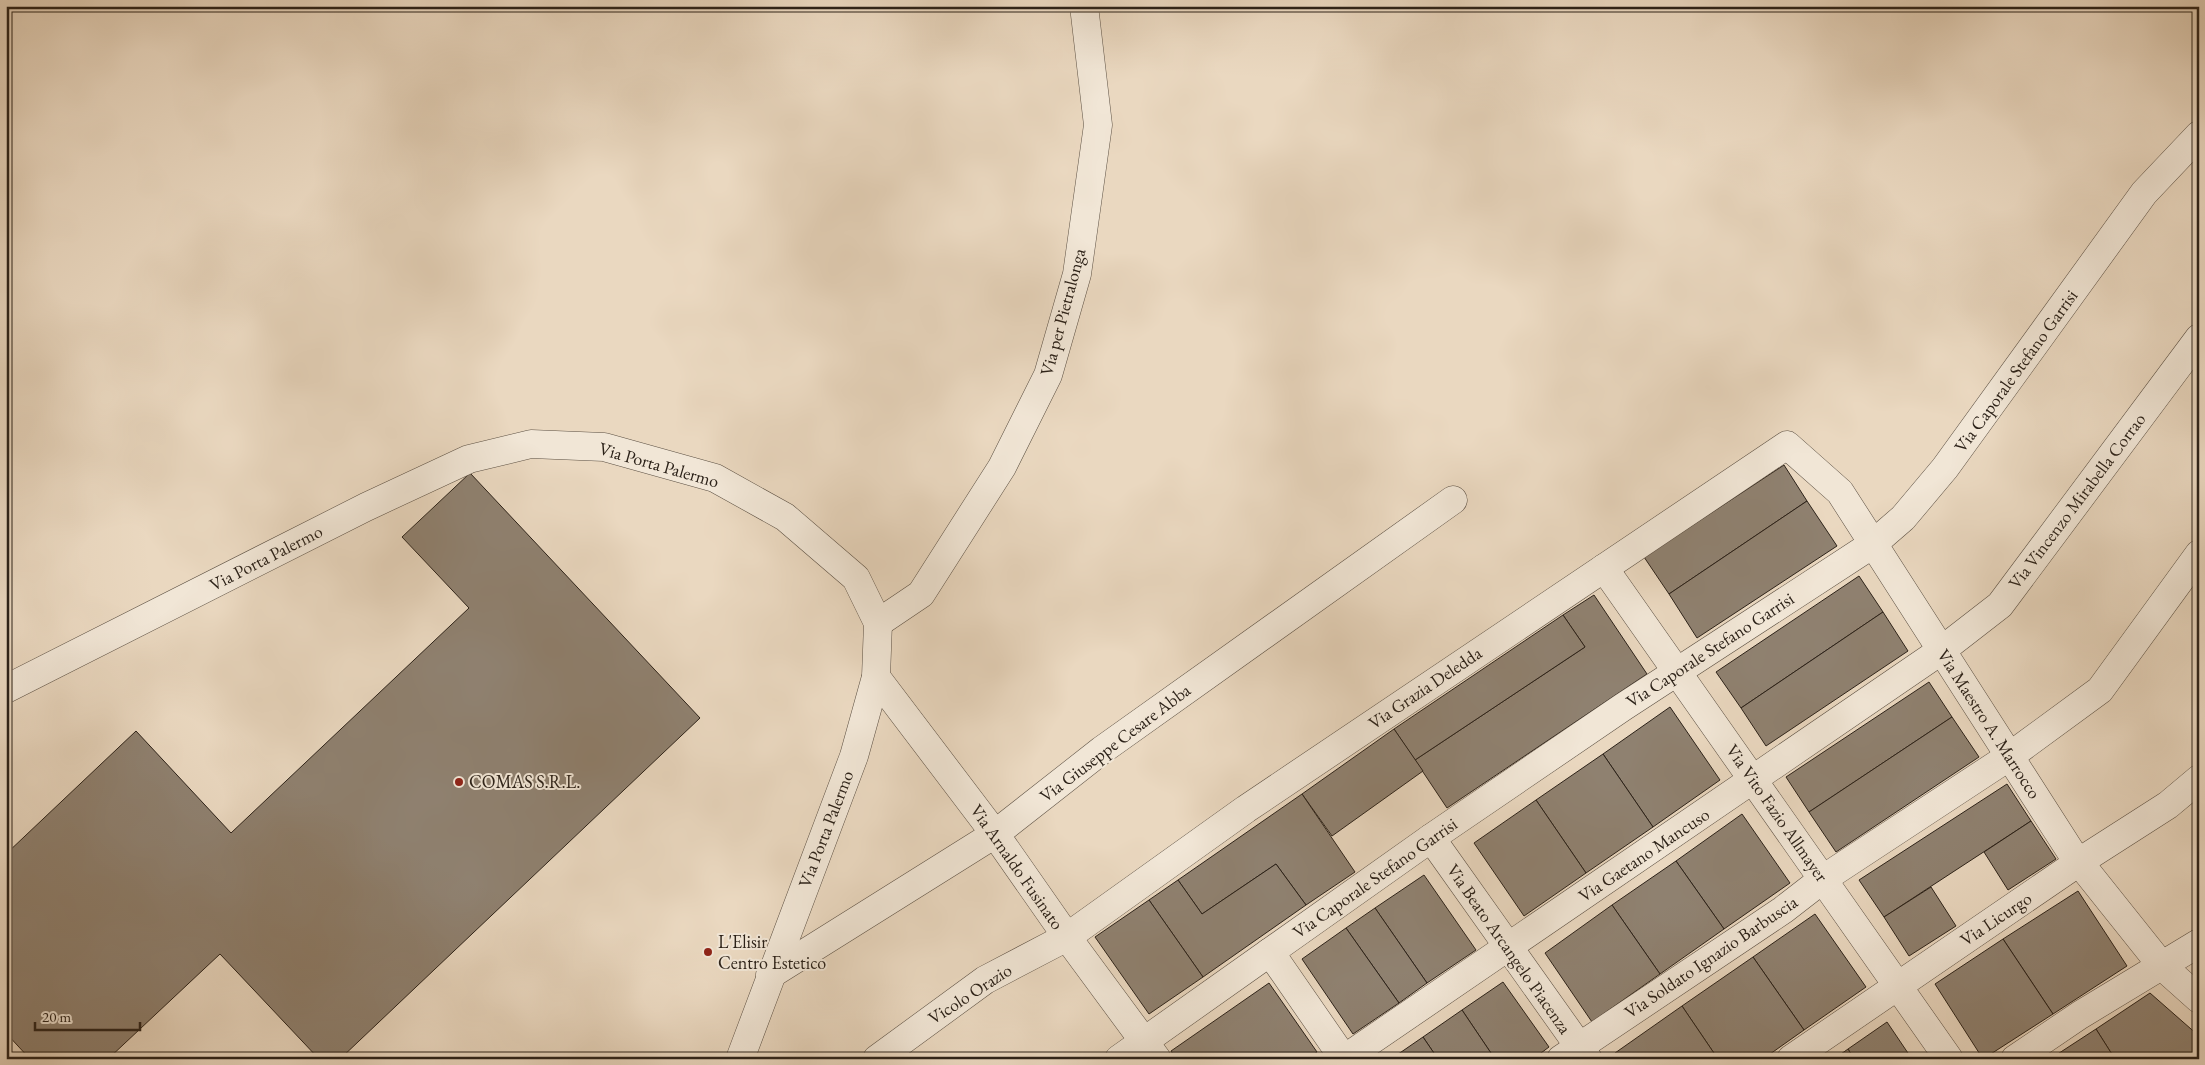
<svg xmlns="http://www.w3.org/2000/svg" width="2205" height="1065" font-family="'EB Garamond',serif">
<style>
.building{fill:#8f8170;stroke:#2c2219}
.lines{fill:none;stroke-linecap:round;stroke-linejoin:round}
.minor-casing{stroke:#5c5043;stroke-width:29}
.minor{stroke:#f1e6d6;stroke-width:28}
.poi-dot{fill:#8f2418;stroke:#f1e6d6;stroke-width:2}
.labels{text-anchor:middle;stroke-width:4;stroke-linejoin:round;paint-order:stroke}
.street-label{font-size:18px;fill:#2c2219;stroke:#f1e6d6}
.poi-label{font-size:18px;fill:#2c2219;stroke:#f1e6d6;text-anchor:start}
</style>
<rect width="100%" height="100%" fill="#ead8c0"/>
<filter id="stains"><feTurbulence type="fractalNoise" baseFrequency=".004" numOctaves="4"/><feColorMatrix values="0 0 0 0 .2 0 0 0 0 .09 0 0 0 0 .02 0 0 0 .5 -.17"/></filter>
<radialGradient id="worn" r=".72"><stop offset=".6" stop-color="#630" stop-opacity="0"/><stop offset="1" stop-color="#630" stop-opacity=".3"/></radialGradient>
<g class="building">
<path d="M1784 465 1807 501 1669 594 1644 557Z"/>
<path d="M470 473 700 718 340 1059H319L220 954 108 1059H30L6 1033V854L136 731 231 833 469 608 402 537Z"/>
<path d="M1807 501 1837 546 1697 638 1669 594Z"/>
<path d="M1859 576 1883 612 1741 708 1716 672Z"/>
<path d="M1594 595 1647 674 1447 808 1415 760 1585 647 1563 615Z"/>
<path d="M1883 612 1908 651 1766 746 1741 708Z"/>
<path d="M1563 615 1585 647 1415 760 1394 729Z"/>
<path d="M1929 682 1952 717 1809 812 1786 777Z"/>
<path d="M1670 707 1720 780 1653 827 1603 754Z"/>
<path d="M1952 717 1979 757 1836 852 1809 812Z"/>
<path d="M1394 729 1423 771 1332 836 1302 794Z"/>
<path d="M1603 754 1653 827 1586 873 1536 800Z"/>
<path d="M2007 784 2031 821 1884 917 1859 880Z"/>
<path d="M1302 794 1355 872 1306 905 1276 864 1202 914 1178 880Z"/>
<path d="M1536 800 1586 873 1524 916 1474 843Z"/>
<path d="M1742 814 1790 883 1724 929 1676 861Z"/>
<path d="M2031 821 2056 859 2008 890 1984 852Z"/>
<path d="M1676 861 1724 929 1660 974 1612 905Z"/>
<path d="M1276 864 1306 905 1203 977 1149 900 1178 880 1202 914Z"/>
<path d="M1424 875 1476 950 1427 983 1375 908Z"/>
<path d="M1931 887 1956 926 1909 956 1884 917Z"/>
<path d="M2078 891 2127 966 2053 1014 2003 939Z"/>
<path d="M1149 900 1203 977 1149 1014 1095 937Z"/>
<path d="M1612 905 1660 974 1592 1022 1545 953Z"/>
<path d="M1375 908 1427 983 1399 1003 1346 928Z"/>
<path d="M1815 914 1866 987 1804 1030 1753 957Z"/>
<path d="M1346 928 1399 1003 1353 1034 1302 959Z"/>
<path d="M2003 939 2053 1014 1983 1059 1935 984Z"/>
<path d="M1753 957 1804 1030 1763 1059H1718L1682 1006Z"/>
<path d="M1503 982 1549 1047 1533 1059H1495L1462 1010Z"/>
<path d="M1269 983 1317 1052 1307 1059H1176L1171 1051Z"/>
<path d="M2150 993 2199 1036V1056L2194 1059H2115L2096 1029Z"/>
<path d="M1682 1006 1718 1059H1618L1615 1053Z"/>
<path d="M1462 1010 1495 1059H1438L1423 1037Z"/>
<path d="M1887 1022 1912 1059H1854L1848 1049Z"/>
<path d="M2096 1029 2115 1059H2050Z"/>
<path d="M1423 1037 1438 1059H1391Z"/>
<path d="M1848 1049 1854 1059H1834Z"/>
</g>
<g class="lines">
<g class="minor-casing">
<g id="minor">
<path d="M1604 568 1949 1059"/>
<path d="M878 623 921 594 1002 467 1048 375 1077 274 1098 125 1084 6"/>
<path d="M876 677 995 834 1067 937 1157 1059"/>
<path d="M6 689 366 507 469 459 531 444 604 447 715 478 785 517 856 578 878 623 876 677 854 756 740 1059"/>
<path d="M1431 838 1588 1059"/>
<path d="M1270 952 1344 1059"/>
<path d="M770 975 995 834 1102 750 1453 500"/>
<path d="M877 1059 985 980 1067 937 1246 809 1787 445 1840 492 2071 852 2162 966 2199 999"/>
<path d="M1119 1059 1431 838 1623 707 1873 544 1903 518 1945 468 2144 193 2199 135"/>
<path d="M1344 1059 1942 650 2000 605 2199 338"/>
<path d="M1561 1059 1783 910 1823 879 2010 756 2100 690 2199 554"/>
<path d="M1791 1059 2079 862 2168 805 2199 779"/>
<path d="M2015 1059 2080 1015 2199 943"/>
</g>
</g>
<use href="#minor" class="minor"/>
</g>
<g class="poi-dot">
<circle cx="459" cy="782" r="5"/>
<circle cx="708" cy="952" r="5"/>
</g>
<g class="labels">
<g class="street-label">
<text transform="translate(1063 312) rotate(-75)" y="6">Via per Pietralonga</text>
<text transform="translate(2016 371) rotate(-54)" y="6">Via Caporale Stefano Garrisi</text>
<text transform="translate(659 465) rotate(16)" y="6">Via Porta Palermo</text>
<text transform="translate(2077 501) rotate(-53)" y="6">Via Vincenzo Mirabella Corrao</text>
<text transform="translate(266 558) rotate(-27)" y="6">Via Porta Palermo</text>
<text transform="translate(1710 650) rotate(-33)" y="6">Via Caporale Stefano Garrisi</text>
<text transform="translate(1425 688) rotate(-34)" y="6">Via Grazia Deledda</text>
<text transform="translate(1989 724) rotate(57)" y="6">Via Maestro A. Marrocco</text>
<text transform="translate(1115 743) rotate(-37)" y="6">Via Giuseppe Cesare Abba</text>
<text transform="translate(1777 813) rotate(55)" y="6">Via Vito Fazio Allmayer</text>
<text transform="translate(826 829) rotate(-69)" y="6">Via Porta Palermo</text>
<text transform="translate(1644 855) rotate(-34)" y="6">Via Gaetano Mancuso</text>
<text transform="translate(1017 867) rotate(55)" y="6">Via Arnaldo Fusinato</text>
<text transform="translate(1375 878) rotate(-35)" y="6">Via Caporale Stefano Garrisi</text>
<text transform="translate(1996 919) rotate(-34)" y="6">Via Licurgo</text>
<text transform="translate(1509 949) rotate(55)" y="6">Via Beato Arcangelo Piacenza</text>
<text transform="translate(1711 957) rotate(-34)" y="6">Via Soldato Ignazio Barbuscia</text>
<text transform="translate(970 994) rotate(-33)" y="6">Vicolo Orazio</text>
</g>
<g class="poi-label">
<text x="469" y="788">COMAS S.R.L.</text>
<text x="718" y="948">L'Elisir<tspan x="718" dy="21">Centro Estetico</tspan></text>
</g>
</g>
<rect width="2205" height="1065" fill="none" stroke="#ead8c0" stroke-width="25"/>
<rect x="8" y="8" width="2190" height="1050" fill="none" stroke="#2c2219" stroke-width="2.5"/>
<rect x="12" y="12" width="2180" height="1040" fill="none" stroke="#2c2219"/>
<path d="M35 1022v8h105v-8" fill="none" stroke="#2c2219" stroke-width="2.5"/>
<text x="42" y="1022" font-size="15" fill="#2c2219" stroke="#f1e6d6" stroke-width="4" paint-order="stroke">20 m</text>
<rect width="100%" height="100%" filter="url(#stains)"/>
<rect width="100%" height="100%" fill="url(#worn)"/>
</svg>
